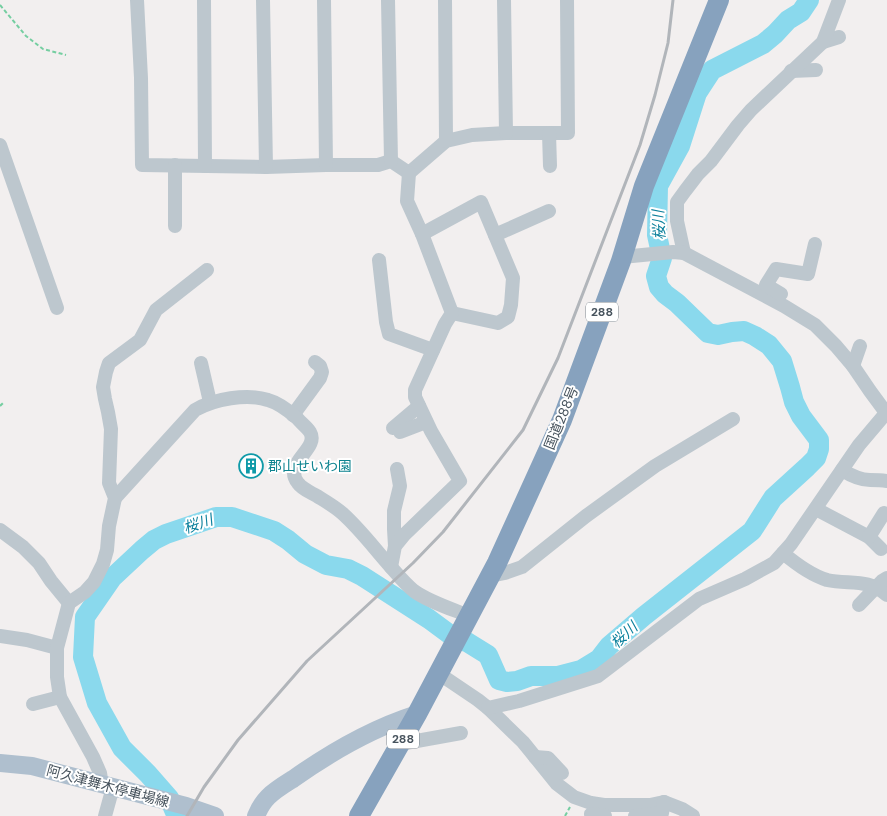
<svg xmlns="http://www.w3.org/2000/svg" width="887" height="816" font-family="'DM Sans','Noto Sans JP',sans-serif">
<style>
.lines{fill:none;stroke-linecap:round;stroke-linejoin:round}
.river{stroke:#8ad9ed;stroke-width:20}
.path{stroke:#75cea1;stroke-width:2;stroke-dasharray:4 2.5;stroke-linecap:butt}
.minor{stroke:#bdc7ce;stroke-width:14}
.major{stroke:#afbfce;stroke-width:18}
.highway{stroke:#87a2be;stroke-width:20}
.rail{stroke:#b1b5ba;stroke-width:3}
.labels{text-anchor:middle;stroke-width:4;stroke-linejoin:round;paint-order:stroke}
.shield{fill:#fff;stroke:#7e878e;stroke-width:1}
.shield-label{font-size:12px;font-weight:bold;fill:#47535d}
.street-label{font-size:14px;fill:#47535d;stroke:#fff}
.culture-label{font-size:14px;fill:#0d838f;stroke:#fff;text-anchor:start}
.water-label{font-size:15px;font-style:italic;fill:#0c809c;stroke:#fff}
</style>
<rect width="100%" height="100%" fill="#f2efef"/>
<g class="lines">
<path class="river" d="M178 816 175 812 169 798 148 774 122 748 97 703 83 657 85 617 112 578 142 550 154 540 166 534 216 517H232L274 531 288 540 305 554 326 565 348 569 362 576 429 619 456 639 467 642 488 655 499 680 507 682 517 681 531 676H558L581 670 599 659 609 646 644 616 752 531 773 498 807 467 816 458 819 449V440L801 416 794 402 790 387 782 361 769 345 755 336 744 331 732 332 718 335 708 333 677 303 665 294 659 287 656 276 662 258 657 235 658 186 680 146 697 93 712 70 763 44 775 34 788 20 801 12 809 0"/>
<g class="path">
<path d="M0 5 26 36 43 49 66 55"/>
<path d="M0 406 3 403"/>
<path d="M565 816 570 807"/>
</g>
<g class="minor">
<path d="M137 0 141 78 142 165 266 167 326 165H378L391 161 409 173 446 141 472 135 506 133H568L567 0"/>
<path d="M204 0 205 166"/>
<path d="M263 0 266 167"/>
<path d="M324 0 326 165"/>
<path d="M388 0 391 161"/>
<path d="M445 0 446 141"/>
<path d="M504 0 506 133"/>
<path d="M823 42 839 37"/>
<path d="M791 71 816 70"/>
<path d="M549 133 550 166"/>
<path d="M0 145 57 308"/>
<path d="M175 226V165"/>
<path d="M422 234 481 202 513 278 511 305 508 317 498 323 452 313"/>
<path d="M495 235 549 211"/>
<path d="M684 253 677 221V202L685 191 698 174 711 161 738 125 751 110 823 42 839 0"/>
<path d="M622 257 673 252 684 253 784 306 815 325 836 346 853 366 870 391 887 414"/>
<path d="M379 260 386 322 389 334 433 350"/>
<path d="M781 294 766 285 776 269 808 274 815 244"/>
<path d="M201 363 210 402"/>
<path d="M853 366 860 346"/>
<path d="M293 415 320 378 322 372 320 366 315 362"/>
<path d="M393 428 419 406"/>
<path d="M400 432 426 422"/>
<path d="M842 470C850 475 859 480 870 480 876 480 881 480 887 481"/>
<path d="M115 498 195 410C214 399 247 393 268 400 279 403 289 411 297 418 301 423 307 427 310 432 320 449 282 463 298 483 302 489 310 492 317 496 325 501 334 506 342 513 360 529 374 548 390 566 398 575 405 584 414 591 429 602 452 609 469 616"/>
<path d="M816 509 869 537 881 549"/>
<path d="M0 530 23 547 39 563 51 581 69 603"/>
<path d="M869 537 884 513"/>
<path d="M395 546 394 529V511L400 486 397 469"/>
<path d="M783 553C796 564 811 575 827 580 849 585 868 578 887 595"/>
<path d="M391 567 395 546 404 535 460 481 431 431 415 397V390L445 324 452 313 422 234 407 201 409 173"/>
<path d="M490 576 505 573 522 567 586 516 655 466 733 419"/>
<path d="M859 605 882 581 887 578"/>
<path d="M0 636 27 640 57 648"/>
<path d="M438 673 478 700 488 708 523 742 557 784 574 797 591 803 604 805H650L664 802 682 809 693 816"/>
<path d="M33 704 60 697"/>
<path d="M488 708 519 701 598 676 699 599 745 579 774 563 791 544 859 445 886 413"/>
<path d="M400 744 461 733"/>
<path d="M535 757 548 758 562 773"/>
<path d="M102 785 100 773 93 757 60 697 57 677V648L69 603 85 592 94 582 103 564 107 550 109 526 115 498 109 483 111 429 108 412 105 399 103 387 106 372 109 363 140 340 156 310 207 270"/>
<path d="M591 814 605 816"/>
<path d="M105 816 113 787"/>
<path d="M635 816 662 813 664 802"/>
</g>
<g class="major">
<path d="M0 763 32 766 186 806 215 816"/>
<path d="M256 816C259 809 263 802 268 797 275 790 285 784 293 779 331 752 373 728 417 714"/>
</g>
<path class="highway" d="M359 816 417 714 497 563 562 420 621 261 644 186 719 0"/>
<path class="rail" d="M187 816 204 787 238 740 307 661 413 563 443 532 523 430 558 358 640 145 655 95 668 43 673 0"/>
</g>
<defs>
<g id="building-ring" transform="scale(1.25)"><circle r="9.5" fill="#fff" stroke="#0f9aa8" stroke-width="1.5"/><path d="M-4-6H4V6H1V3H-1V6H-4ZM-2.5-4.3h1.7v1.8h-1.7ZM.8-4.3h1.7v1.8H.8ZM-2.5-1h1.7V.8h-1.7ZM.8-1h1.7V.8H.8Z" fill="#0f9aa8"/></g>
</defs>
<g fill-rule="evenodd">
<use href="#building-ring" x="251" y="466"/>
</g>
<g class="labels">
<g class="shield">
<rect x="586" y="302.5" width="32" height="19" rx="4"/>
<rect x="387" y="729.5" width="32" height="19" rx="4"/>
</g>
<g class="shield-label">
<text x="602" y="316">288</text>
<text x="403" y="743">288</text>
</g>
<g class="street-label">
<text transform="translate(561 418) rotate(-68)" y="5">国道288号</text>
<text transform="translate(108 786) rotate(15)" y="5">阿久津舞木停車場線</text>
</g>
<g class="culture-label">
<text x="268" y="471">郡山せいわ園</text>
</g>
<g class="water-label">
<text transform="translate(659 225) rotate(-93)" y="5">桜川</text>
<text transform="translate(198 524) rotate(-19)" y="5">桜川</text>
<text transform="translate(624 635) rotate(-43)" y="5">桜川</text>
</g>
</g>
</svg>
